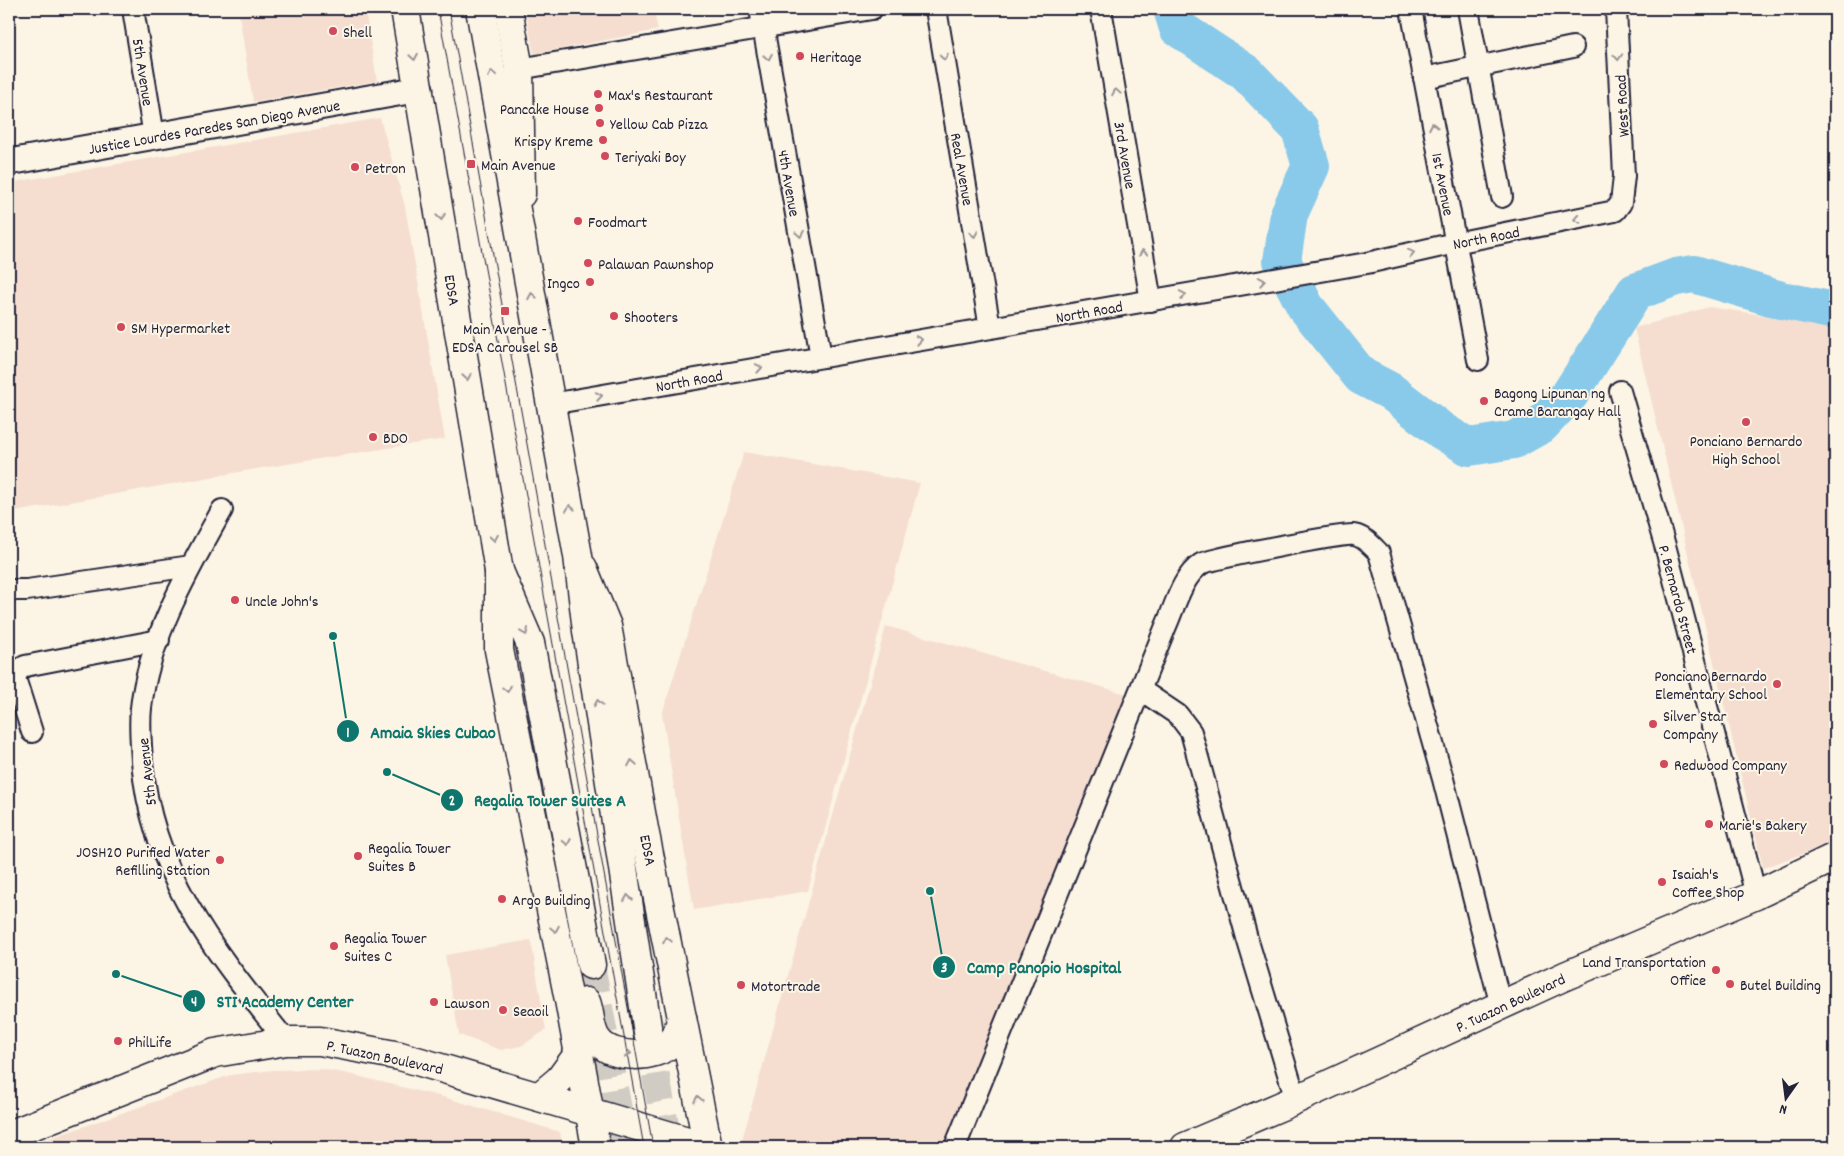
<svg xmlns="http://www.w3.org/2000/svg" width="1844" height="1156" font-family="Dekko,sans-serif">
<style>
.built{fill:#f5ded0}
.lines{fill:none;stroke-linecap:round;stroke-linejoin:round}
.river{stroke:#89c9ea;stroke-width:38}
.trunk-tunnel{stroke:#d0cbc3;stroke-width:28;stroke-dasharray:28 14;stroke-linecap:butt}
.minor-casing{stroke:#22223b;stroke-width:24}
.tertiary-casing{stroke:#22223b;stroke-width:29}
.secondary-casing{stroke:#22223b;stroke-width:31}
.primary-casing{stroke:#22223b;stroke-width:31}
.trunk-casing{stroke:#22223b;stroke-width:31}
.minor{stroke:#fcf5e5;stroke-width:20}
.tertiary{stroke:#fcf5e5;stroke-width:25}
.secondary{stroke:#fcf5e5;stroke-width:28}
.primary{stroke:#fcf5e5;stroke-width:28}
.trunk{stroke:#fcf5e5;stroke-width:28}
.tram{stroke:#22223b;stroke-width:1}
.oneway{stroke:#9a9698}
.poi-dot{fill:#d1495b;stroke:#fcf5e5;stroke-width:2}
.labels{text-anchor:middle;stroke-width:4;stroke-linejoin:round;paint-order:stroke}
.poi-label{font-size:16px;fill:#22223b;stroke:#fcf5e5;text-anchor:start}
.street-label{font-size:16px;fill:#22223b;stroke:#fcf5e5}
.leader{fill:none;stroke:#0f766e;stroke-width:2}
.callout-dot{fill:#0f766e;stroke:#fcf5e5;stroke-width:2}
.mark-label{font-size:15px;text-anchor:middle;font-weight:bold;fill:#fff}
.callout-label{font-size:18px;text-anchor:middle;font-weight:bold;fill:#0f766e;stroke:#fcf5e5;stroke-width:4;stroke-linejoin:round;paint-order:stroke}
</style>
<rect width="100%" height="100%" fill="#fcf5e5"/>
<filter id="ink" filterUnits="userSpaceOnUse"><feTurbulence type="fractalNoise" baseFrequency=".02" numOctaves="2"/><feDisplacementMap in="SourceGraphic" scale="10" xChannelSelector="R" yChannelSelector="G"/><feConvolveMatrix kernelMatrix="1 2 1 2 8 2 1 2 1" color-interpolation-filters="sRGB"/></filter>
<g filter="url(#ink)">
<g class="built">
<path d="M279 9H365L377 81 253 102 239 15Z"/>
<path d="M525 9H653L658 30 534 54Z"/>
<path d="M380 118 405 206 445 439 256 469 9 513V183Z"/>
<path d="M1709 307 1835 326V842L1763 868 1634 328Z"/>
<path d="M744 452 920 483 808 891 694 910 662 714Z"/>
<path d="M886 626 1127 694 949 1147H765L742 1140Z"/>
<path d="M531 940 546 1030 521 1046 501 1050 459 1035 445 955Z"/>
<path d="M322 1069 349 1074 447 1098 560 1132 563 1147H25L230 1075 273 1070Z"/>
</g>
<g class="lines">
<path class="river" d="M1172 9 1178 28 1246 73 1300 129 1311 166 1289 214 1282 261 1305 306 1361 376 1390 391 1442 431 1469 447 1514 440 1541 425 1570 394 1635 292 1676 277 1694 274 1781 300 1835 311"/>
<g class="trunk-tunnel">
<path d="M591 965 625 1147"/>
<path d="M648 1033 669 1147"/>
</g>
<g class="minor-casing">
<g id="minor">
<path d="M133 9 154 136"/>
<path d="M760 9 821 357"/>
<path d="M936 9 990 328"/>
<path d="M1101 9 1151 301"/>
<path d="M1411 9 1478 360"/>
<path d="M1468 9 1502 197"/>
<path d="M519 69 872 9"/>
<path d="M1424 78 1573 47"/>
<path d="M1620 391 1666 549 1756 895"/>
<path d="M551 404 1367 263 1455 243 1615 211 1621 203 1624 176 1616 9"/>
<path d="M222 510C189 569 148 640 141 708 139 725 141 744 142 761 152 877 217 954 286 1041"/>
<path d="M9 590H27L191 566"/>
<path d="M1141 690 1178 715 1191 732 1247 938 1296 1100"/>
<path d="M32 732 15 678 18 671 25 666 159 640"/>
<path d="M955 1147 1166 626C1175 606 1182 577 1201 564 1209 559 1343 533 1354 535 1365 537 1372 546 1379 553L1443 779 1501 1006"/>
</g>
</g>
<g class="tertiary-casing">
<path id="tertiary" d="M9 162 420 89"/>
</g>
<g class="secondary-casing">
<g id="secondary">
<path d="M508 9 519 69 521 194"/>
<path d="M9 1135 215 1053 286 1041H320L400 1056 708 1147"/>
<path d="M1185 1147 1286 1104 1565 976 1756 895 1835 857"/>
</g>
</g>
<g class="primary-casing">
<g id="primary">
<path d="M583 568 607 626 644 829 708 1147"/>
<path d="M499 571V650L569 1000 596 1147"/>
<path d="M586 1002C591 1014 589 1032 599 1042 614 1059 655 1059 671 1043 677 1037 679 1026 682 1018"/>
<path d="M540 1096 560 1079 579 1053"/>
</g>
</g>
<g class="trunk-casing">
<g id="trunk">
<path d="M405 9 499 571 530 643 591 965"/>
<path d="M480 9 578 556 587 631 648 1033"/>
</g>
</g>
<use href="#minor" class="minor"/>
<use href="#tertiary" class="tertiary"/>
<use href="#secondary" class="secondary"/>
<use href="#primary" class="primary"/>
<use href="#trunk" class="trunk"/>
<g class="tram">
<path d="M438 9 644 1147"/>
<path d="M449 9 653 1147"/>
</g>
</g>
<defs><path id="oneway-chevron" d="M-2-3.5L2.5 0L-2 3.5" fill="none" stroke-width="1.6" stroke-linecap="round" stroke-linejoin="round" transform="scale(1.25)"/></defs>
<g class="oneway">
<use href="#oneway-chevron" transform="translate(414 57) rotate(80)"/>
<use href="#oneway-chevron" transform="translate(768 57) rotate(80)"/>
<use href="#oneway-chevron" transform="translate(944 57) rotate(80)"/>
<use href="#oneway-chevron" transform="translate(1618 57) rotate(87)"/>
<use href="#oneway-chevron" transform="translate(492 74) rotate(-100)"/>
<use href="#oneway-chevron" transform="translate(1116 92) rotate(-100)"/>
<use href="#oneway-chevron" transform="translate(1433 126) rotate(-101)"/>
<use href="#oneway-chevron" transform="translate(441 217) rotate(81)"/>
<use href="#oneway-chevron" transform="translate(1577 219) rotate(169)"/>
<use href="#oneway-chevron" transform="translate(800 234) rotate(80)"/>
<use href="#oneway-chevron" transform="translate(974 234) rotate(80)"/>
<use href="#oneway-chevron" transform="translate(1143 253) rotate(-100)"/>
<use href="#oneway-chevron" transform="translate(1411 253) rotate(-13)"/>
<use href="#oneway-chevron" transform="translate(1262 281) rotate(-10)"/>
<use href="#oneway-chevron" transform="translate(1183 295) rotate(-10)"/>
<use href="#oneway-chevron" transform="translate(532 296) rotate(-100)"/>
<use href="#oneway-chevron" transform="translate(919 340) rotate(-10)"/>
<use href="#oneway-chevron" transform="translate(759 368) rotate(-10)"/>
<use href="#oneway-chevron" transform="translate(467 377) rotate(81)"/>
<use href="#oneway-chevron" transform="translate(599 396) rotate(-10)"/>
<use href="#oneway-chevron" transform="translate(570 508) rotate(-100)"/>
<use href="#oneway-chevron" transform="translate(494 538) rotate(81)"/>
<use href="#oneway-chevron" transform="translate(525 632) rotate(67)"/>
<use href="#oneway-chevron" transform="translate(507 689) rotate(79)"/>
<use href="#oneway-chevron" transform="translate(598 703) rotate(-99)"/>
<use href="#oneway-chevron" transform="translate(632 763) rotate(-100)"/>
<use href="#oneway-chevron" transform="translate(567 842) rotate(79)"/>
<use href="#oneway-chevron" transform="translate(628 898) rotate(-99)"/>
<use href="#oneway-chevron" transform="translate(555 929) rotate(79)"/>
<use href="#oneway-chevron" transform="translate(667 940) rotate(-101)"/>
<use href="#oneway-chevron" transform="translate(628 1053) rotate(7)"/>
<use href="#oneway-chevron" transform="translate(698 1099) rotate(-101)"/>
</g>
</g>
<g class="poi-dot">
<circle cx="333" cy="31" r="5"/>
<circle cx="800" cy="56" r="5"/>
<circle cx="598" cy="94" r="5"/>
<circle cx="599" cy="108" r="5"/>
<circle cx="600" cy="123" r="5"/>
<circle cx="603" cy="140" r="5"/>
<circle cx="605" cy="156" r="5"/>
<rect x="466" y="159" width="10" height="10" rx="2.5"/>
<circle cx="355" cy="167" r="5"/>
<circle cx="578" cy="221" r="5"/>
<circle cx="588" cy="263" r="5"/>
<circle cx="590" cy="282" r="5"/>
<rect x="500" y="306" width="10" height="10" rx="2.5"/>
<circle cx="614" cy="316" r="5"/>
<circle cx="121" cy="327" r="5"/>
<circle cx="1484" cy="401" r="5"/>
<circle cx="1746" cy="422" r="5"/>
<circle cx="373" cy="437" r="5"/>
<circle cx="235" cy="600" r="5"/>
<circle cx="1777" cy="684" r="5"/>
<circle cx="1653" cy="724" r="5"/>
<circle cx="1664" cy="764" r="5"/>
<circle cx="1709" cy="824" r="5"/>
<circle cx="358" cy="856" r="5"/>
<circle cx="220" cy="860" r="5"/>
<circle cx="1662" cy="882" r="5"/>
<circle cx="502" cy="899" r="5"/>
<circle cx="334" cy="946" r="5"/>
<circle cx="1716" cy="970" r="5"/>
<circle cx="1730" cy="984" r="5"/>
<circle cx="741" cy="985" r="5"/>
<circle cx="434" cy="1002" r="5"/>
<circle cx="503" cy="1010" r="5"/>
<circle cx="118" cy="1041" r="5"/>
</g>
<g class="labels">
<g class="poi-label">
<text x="343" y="37">Shell</text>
<text x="810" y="62">Heritage</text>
<text x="608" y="100">Max's Restaurant</text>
<text x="589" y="114" text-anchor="end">Pancake House</text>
<text x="610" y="129">Yellow Cab Pizza</text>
<text x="593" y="146" text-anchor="end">Krispy Kreme</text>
<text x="615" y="162">Teriyaki Boy</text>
<text x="481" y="170">Main Avenue</text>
<text x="365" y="173">Petron</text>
<text x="588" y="227">Foodmart</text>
<text x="598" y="269">Palawan Pawnshop</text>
<text x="580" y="288" text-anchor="end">Ingco</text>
<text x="624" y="322">Shooters</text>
<text x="131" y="333">SM Hypermarket</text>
<text x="505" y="334" text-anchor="middle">Main Avenue -<tspan x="505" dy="18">EDSA Carousel SB</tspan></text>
<text x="1494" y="398">Bagong Lipunan ng<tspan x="1494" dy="18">Crame Barangay Hall</tspan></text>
<text x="383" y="443">BDO</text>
<text x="1746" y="446" text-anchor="middle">Ponciano Bernardo<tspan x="1746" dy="18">High School</tspan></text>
<text x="245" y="606">Uncle John's</text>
<text x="1767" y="681" text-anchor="end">Ponciano Bernardo<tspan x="1767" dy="18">Elementary School</tspan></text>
<text x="1663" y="721">Silver Star<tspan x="1663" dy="18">Company</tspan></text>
<text x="1674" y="770">Redwood Company</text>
<text x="1719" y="830">Marie's Bakery</text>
<text x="368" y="853">Regalia Tower<tspan x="368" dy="18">Suites B</tspan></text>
<text x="210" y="857" text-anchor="end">JOSH20 Purified Water<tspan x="210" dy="18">Refilling Station</tspan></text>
<text x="1672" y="879">Isaiah's<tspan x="1672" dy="18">Coffee Shop</tspan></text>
<text x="512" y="905">Argo Building</text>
<text x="344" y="943">Regalia Tower<tspan x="344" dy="18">Suites C</tspan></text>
<text x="1706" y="967" text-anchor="end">Land Transportation<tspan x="1706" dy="18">Office</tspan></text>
<text x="1740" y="990">Butel Building</text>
<text x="751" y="991">Motortrade</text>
<text x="444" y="1008">Lawson</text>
<text x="513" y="1016">Seaoil</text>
<text x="128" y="1047">PhilLife</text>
</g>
<g class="street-label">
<text transform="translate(144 72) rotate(81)" y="6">5th Avenue</text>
<text transform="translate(1621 106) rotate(-93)" y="6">West Road</text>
<text transform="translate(214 126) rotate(-10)" y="6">Justice Lourdes Paredes San Diego Avenue</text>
<text transform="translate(1126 155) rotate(80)" y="6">3rd Avenue</text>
<text transform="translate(963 169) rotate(80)" y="6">Real Avenue</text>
<text transform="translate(790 183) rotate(80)" y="6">4th Avenue</text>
<text transform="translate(1444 184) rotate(79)" y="6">1st Avenue</text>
<text transform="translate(1486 237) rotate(-11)" y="6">North Road</text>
<text transform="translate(453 290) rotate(81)" y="6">EDSA</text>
<text transform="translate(1089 311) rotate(-10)" y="6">North Road</text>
<text transform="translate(689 380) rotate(-10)" y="6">North Road</text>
<text transform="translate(1679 599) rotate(75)" y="6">P. Bernardo Street</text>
<text transform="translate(146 772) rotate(-97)" y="6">5th Avenue</text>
<text transform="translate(649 850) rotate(79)" y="6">EDSA</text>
<text transform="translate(1510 1002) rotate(-25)" y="6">P. Tuazon Boulevard</text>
<text transform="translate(385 1056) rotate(12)" y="6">P. Tuazon Boulevard</text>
</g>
</g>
<path class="leader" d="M333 636L348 731M387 772L452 800M930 891L944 967M116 974L194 1001"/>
<g class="callout-dot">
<circle cx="333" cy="636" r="5"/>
<circle cx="387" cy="772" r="5"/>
<circle cx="930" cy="891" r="5"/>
<circle cx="116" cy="974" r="5"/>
<circle cx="348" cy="731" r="12"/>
<circle cx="452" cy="800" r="12"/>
<circle cx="944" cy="967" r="12"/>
<circle cx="194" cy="1001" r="12"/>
</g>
<g class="mark-label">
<text x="348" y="737">1</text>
<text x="452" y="805">2</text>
<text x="944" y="972">3</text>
<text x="194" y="1006">4</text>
</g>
<g class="callout-label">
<text x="433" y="738">Amaia Skies Cubao</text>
<text x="550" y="806">Regalia Tower Suites A</text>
<text x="1044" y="973">Camp Panopio Hospital</text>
<text x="285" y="1007">STI Academy Center</text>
</g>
<rect width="1844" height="1156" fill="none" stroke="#fcf5e5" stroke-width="30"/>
<rect x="15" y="15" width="1814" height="1126" fill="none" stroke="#22223b" stroke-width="2" filter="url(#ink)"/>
<g transform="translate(1786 1098) rotate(194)" stroke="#fcf5e5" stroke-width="4" paint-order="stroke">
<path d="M0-4L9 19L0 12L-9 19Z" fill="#22223b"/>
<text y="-8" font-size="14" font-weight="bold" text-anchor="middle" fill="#22223b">N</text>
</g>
</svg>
